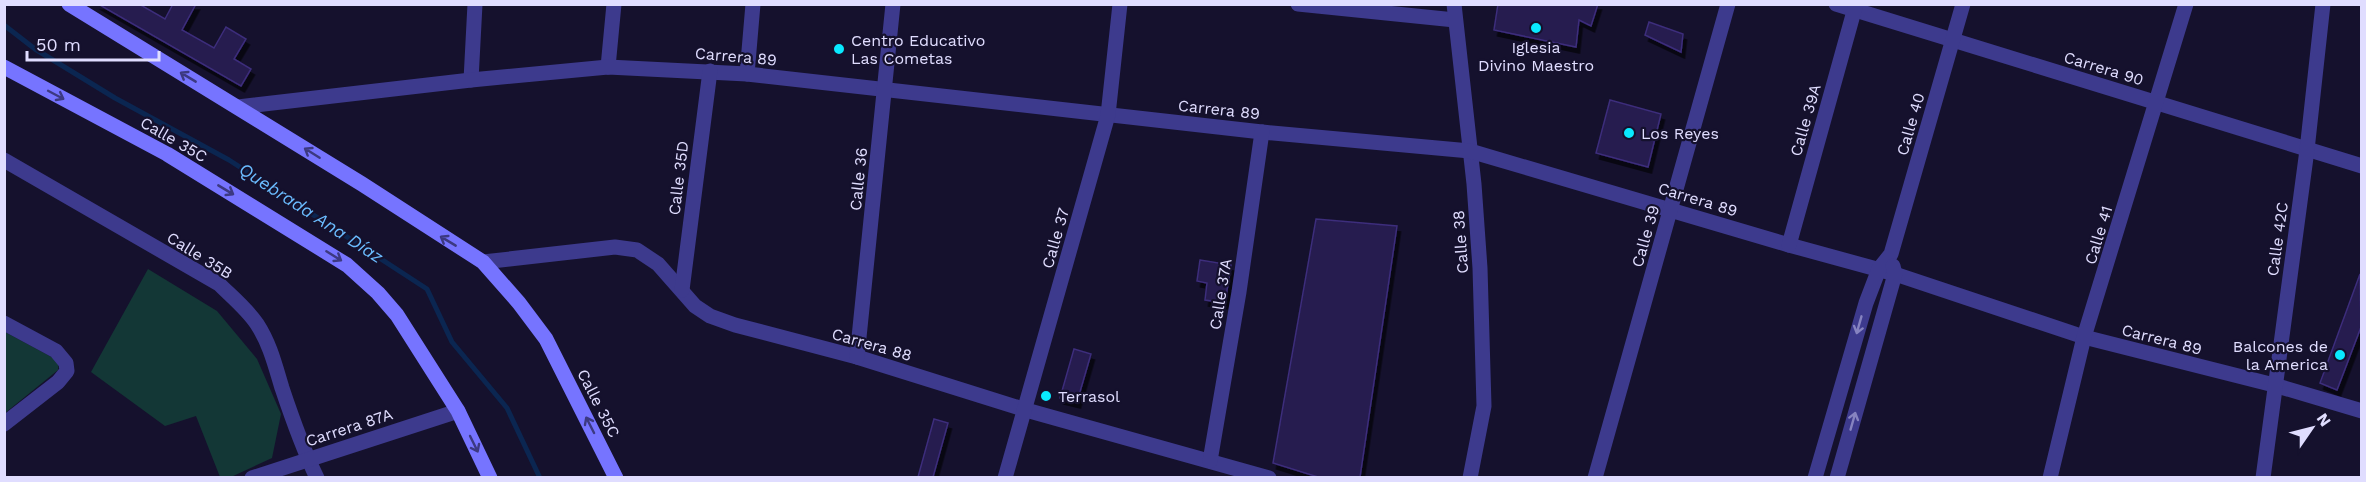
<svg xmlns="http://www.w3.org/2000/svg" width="2366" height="482" font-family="'Work Sans',sans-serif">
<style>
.green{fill:#133736}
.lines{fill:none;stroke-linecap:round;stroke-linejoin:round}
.stream{stroke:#0b2651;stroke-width:5}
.building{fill:#261c4f;stroke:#3c2d7b;stroke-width:1.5;filter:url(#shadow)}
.street{stroke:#3d3a8d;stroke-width:15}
.secondary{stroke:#7674ff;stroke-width:15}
.oneway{stroke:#3c3981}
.oneway2{stroke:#8683c0}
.poi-dot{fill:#09e9ff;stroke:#15112d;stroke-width:2}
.labels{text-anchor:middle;stroke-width:4.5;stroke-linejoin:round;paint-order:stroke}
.poi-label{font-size:16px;fill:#e0ddff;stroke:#15112d;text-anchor:start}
.street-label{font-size:16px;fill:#e0ddff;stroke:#15112d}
.water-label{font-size:18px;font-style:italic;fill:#6bbcff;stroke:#15112d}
</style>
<defs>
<filter id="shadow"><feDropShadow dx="3.5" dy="6" stdDeviation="0" flood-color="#0009"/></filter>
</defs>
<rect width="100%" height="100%" fill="#15112d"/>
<g class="green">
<path d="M148 269 217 311 257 359 281 414 272 458 231 477H220L196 416 165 426 91 372Z"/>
<path d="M5 332 59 361 58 370 5 413Z"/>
</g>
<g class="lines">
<path class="stream" d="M4 25 35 49 115 98 229 160 427 289 452 342 507 408 540 478"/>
</g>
<g class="building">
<path d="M98 4H139L165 19 173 4H196L182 30 214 48 226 27 246 39 234 59 251 69 241 86Z"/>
<path d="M1498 4H1598L1591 26 1579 20 1576 47 1494 30Z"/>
<path d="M1649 22 1683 34 1681 52 1645 35Z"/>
<path d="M1610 100 1661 114 1648 167 1596 153Z"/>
<path d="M1316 219 1397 226 1360 477H1318L1273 463Z"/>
<path d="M1200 260 1231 265 1225 303 1205 300 1207 283 1197 281Z"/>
<path d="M2360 274 2361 327 2337 390 2320 383Z"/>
<path d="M1074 349 1091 354 1077 402 1060 398Z"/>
<path d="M934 419 948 423 933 477H918Z"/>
</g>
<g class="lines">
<g class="street">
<path d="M1298 4 1455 20"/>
<path d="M1454 4 1474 184 1480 268 1484 406 1470 478"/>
<path d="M1836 4 2362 166"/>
<path d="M608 67 614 4"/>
<path d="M747 74 753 4"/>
<path d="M471 80 475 4"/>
<path d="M238 107 471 80 608 67 747 74 1262 132 1470 151 1789 245 1895 274 2084 337 2274 385 2362 411"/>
<path d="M4 160 219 284C231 296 247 309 257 324 270 344 275 365 282 388 292 418 303 449 317 478"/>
<path d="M1789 245 1856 4"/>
<path d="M483 262 615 247 637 250 658 264 695 306 710 316 735 325 857 357 1026 410 1269 478"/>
<path d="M682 290 710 71"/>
<path d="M4 323 56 351 66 363 67 371 58 382 4 424"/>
<path d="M857 357 893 4"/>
<path d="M1210 461 1239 292 1262 132"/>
<path d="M252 478 458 411"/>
<path d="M1005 478 1108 115 1120 4"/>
<path d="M1595 478 1728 4"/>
<path d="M1815 478 1866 303 1879 269 1891 254 1963 4"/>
<path d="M1837 478 1895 274 1893 266"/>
<path d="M2050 478 2084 337 2186 4"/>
<path d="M2263 478 2307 150 2323 4"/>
</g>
<g class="secondary">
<path d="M69 4 362 184 483 262 519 303 546 339 616 478"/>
<path d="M4 67 167 154 347 265 378 293 397 315 458 411 490 478"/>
</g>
</g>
<defs><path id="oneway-shaft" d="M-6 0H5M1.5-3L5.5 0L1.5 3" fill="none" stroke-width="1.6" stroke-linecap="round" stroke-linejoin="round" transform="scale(1.5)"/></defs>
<g class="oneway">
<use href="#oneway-shaft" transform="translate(188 77) rotate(-149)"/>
<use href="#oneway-shaft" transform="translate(56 95) rotate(28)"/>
<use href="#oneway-shaft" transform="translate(312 153) rotate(-148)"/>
<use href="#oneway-shaft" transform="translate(226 190) rotate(31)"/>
<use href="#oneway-shaft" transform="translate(448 241) rotate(-149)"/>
<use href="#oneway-shaft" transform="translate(334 256) rotate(32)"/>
<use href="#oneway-shaft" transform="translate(590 425) rotate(-117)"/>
<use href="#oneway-shaft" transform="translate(474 444) rotate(64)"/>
</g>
<g class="oneway2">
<use href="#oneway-shaft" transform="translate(1859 325) rotate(106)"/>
<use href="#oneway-shaft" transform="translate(1853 421) rotate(-74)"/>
</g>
<g class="poi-dot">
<circle cx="1536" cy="28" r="6"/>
<circle cx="839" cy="49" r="6"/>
<circle cx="1629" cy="133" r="6"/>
<circle cx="2340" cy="355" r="6"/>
<circle cx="1046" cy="396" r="6"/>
</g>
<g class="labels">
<g class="poi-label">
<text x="851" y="46">Centro Educativo<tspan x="851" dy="18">Las Cometas</tspan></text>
<text x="1536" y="53" text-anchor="middle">Iglesia<tspan x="1536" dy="18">Divino Maestro</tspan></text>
<text x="1641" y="139">Los Reyes</text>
<text x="2328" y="352" text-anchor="end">Balcones de<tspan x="2328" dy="18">la America</tspan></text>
<text x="1058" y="402">Terrasol</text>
</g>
<g class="street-label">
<text transform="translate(736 56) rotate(5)" y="6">Carrera 89</text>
<text transform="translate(2104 68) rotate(17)" y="6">Carrera 90</text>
<text transform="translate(1219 109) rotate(6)" y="6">Carrera 89</text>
<text transform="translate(1805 120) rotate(-74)" y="6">Calle 39A</text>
<text transform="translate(1910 124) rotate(-74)" y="6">Calle 40</text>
<text transform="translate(174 139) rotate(30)" y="6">Calle 35C</text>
<text transform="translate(678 178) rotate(-83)" y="6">Calle 35D</text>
<text transform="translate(858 179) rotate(-84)" y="6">Calle 36</text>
<text transform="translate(1698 199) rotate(17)" y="6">Carrera 89</text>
<text transform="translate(2098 235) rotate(-73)" y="6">Calle 41</text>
<text transform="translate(1645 236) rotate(-74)" y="6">Calle 39</text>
<text transform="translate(1055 238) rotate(-74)" y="6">Calle 37</text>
<text transform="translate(2277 239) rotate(-82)" y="6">Calle 42C</text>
<text transform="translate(1460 242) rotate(-94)" y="6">Calle 38</text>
<text transform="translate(200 255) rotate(32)" y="6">Calle 35B</text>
<text transform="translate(1220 294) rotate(-81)" y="6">Calle 37A</text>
<text transform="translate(2162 339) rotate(14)" y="6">Carrera 89</text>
<text transform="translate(872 344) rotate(16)" y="6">Carrera 88</text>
<text transform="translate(599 403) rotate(63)" y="6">Calle 35C</text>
<text transform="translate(349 427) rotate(-18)" y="6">Carrera 87A</text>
</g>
<g class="water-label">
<text transform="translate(311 213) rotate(33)" y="6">Quebrada Ana Díaz</text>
</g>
</g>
<rect width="2366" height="482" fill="none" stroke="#e0ddff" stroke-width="12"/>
<g transform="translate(2312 428) rotate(55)" stroke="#15112d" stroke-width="4.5" paint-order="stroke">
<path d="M0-4.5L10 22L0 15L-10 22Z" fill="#e0ddff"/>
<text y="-9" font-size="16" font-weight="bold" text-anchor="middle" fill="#e0ddff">N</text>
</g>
<path d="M27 51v9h132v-9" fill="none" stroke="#e0ddff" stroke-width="3"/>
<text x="36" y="51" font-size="18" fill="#e0ddff" stroke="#15112d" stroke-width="4.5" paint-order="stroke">50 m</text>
</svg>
